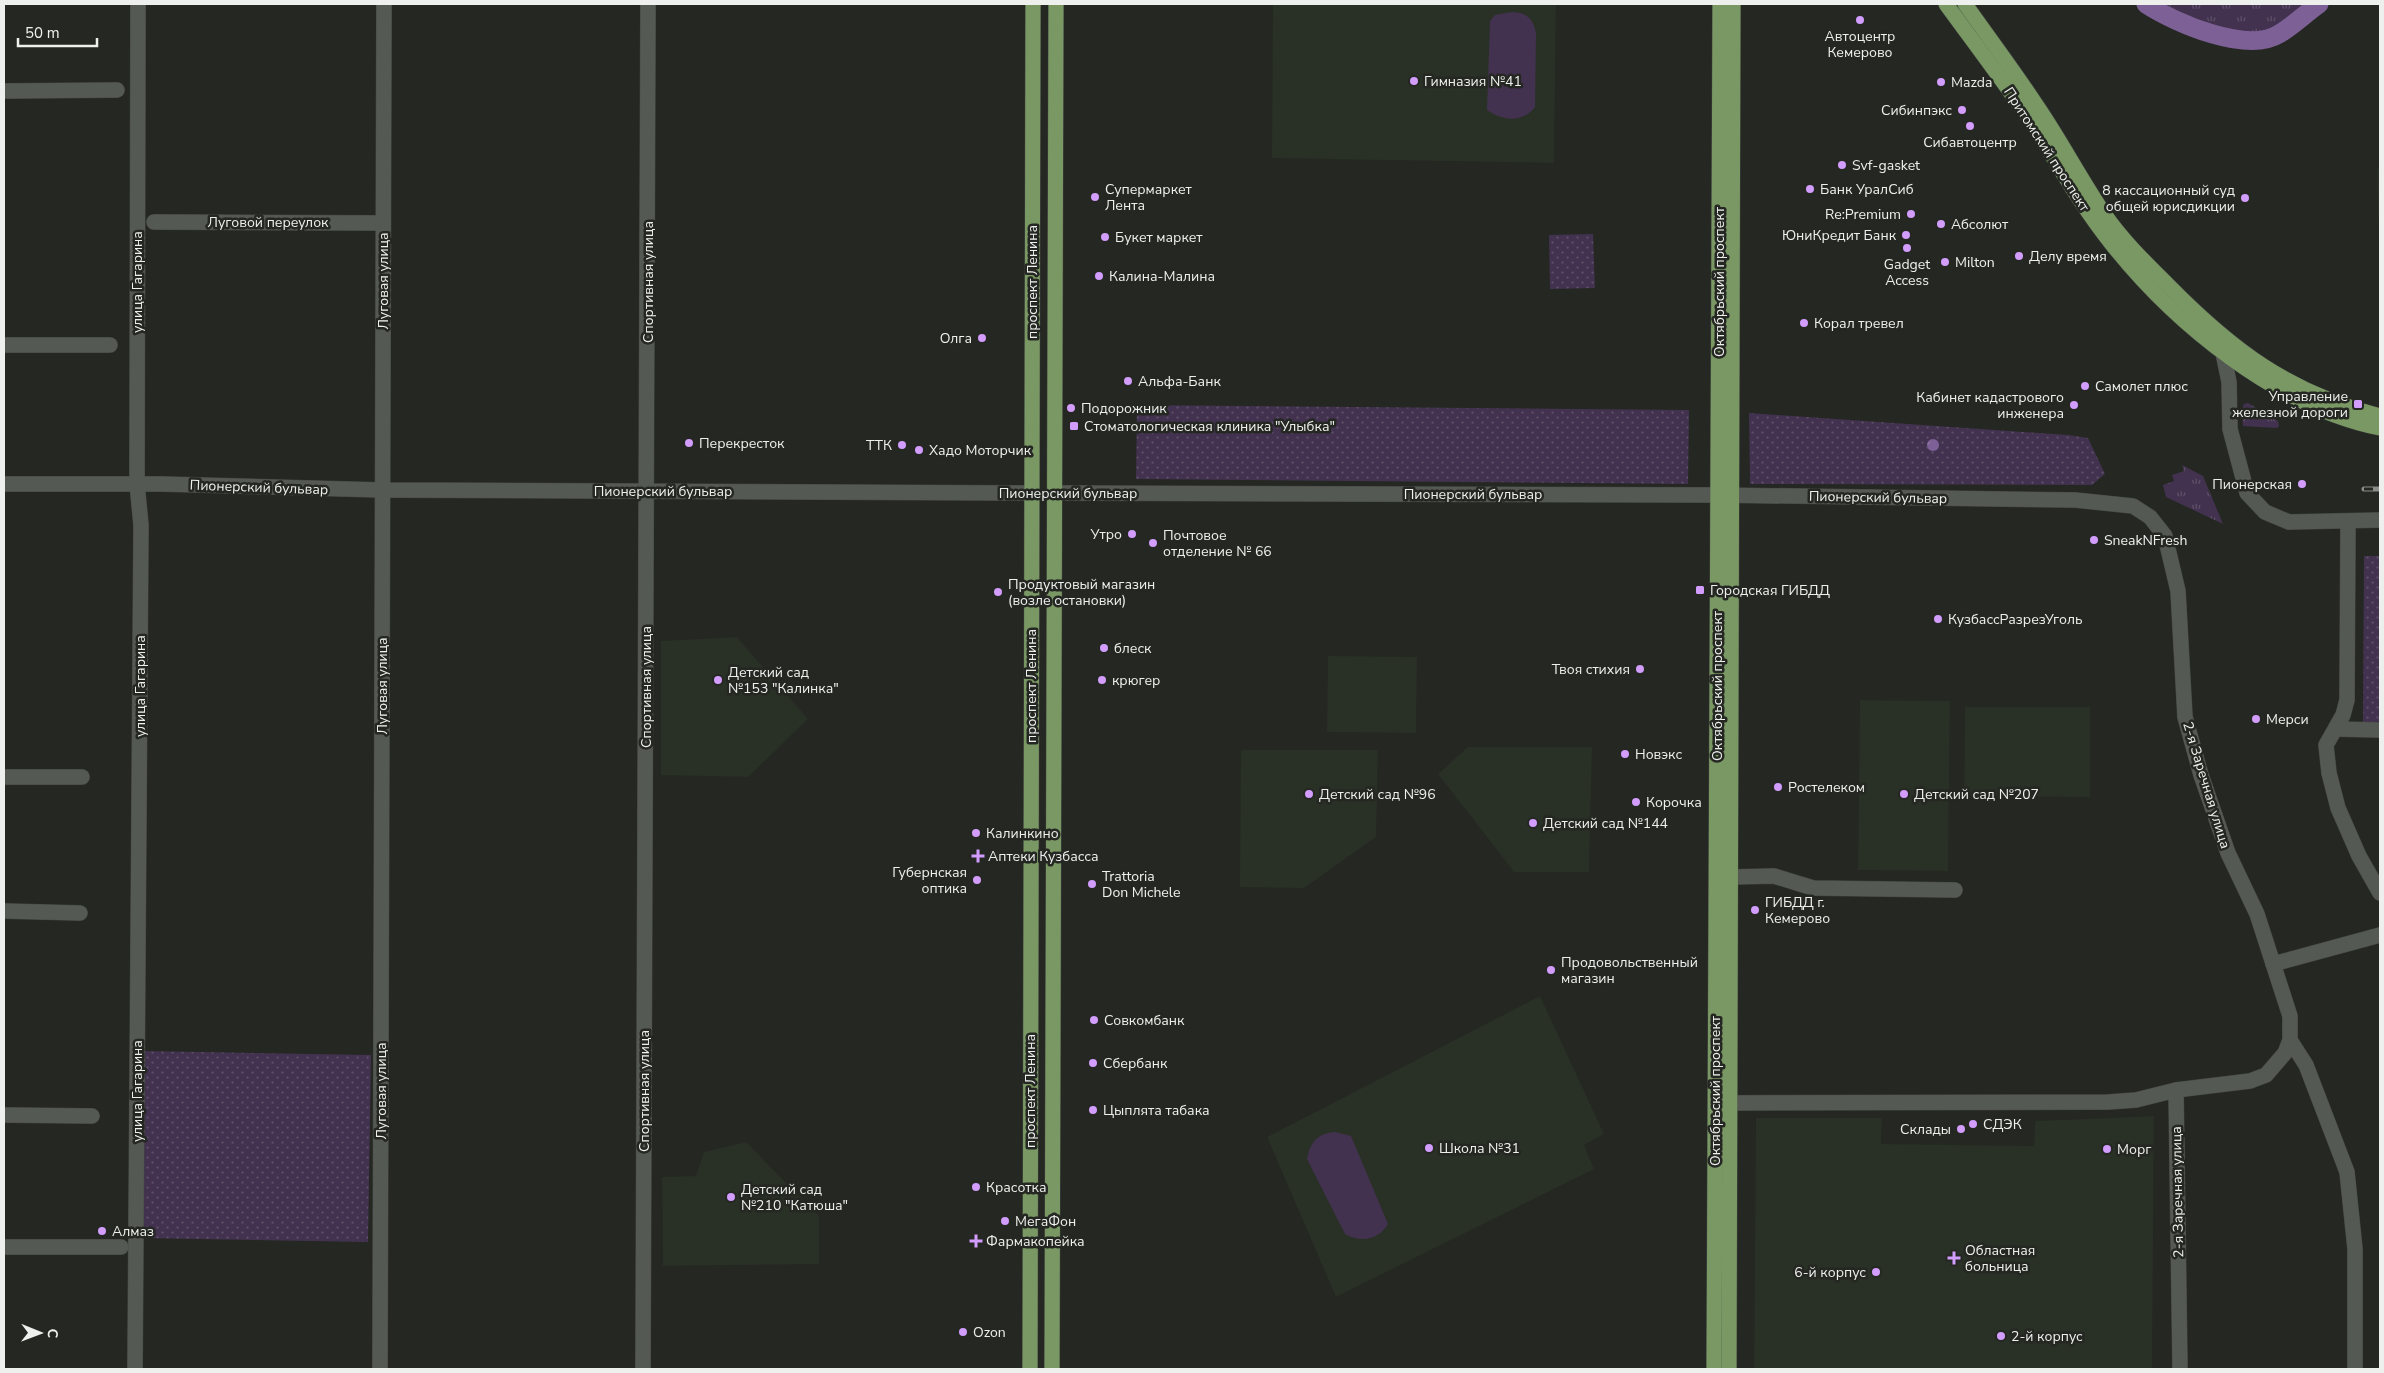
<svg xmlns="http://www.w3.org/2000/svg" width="2384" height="1373" font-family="'Nunito Sans',sans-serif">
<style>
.built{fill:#293025}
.grass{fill:url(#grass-tufts)}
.park{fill:url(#park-dots)}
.pitch{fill:#42324f}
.water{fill:url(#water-ripples)}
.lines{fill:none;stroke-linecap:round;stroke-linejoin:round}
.river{stroke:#7d6095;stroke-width:19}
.minor-casing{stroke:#434641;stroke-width:16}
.major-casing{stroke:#434641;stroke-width:16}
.minor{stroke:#555953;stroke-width:15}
.major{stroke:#7a9864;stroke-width:15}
.rail-casing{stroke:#8a8d89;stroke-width:5}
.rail{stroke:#242722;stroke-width:3;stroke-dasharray:9;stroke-linecap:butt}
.poi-dot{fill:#d29dfd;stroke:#242722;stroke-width:2}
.labels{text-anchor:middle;stroke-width:5;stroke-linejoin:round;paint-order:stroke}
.poi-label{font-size:14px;fill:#eef0ed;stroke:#242722;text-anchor:start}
.street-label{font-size:14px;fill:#eef0ed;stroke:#242722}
</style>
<defs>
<pattern id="grass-tufts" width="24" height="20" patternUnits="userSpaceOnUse" patternTransform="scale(1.25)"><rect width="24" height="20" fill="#42324f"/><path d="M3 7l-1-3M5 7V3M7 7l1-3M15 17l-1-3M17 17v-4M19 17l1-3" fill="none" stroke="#5e5069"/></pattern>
<pattern id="park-dots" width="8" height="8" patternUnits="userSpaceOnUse" patternTransform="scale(1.25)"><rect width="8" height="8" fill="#42324f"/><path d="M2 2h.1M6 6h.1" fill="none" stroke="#5e5069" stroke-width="1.8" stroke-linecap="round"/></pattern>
<pattern id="water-ripples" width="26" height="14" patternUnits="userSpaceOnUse" patternTransform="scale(1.25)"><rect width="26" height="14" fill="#7d6095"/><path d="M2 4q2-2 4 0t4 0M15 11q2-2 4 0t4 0" fill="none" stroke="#967fa9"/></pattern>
</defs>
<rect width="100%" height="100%" fill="#242722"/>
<g class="built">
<path d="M1273 4H1556L1554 163 1272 158Z"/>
<path d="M2380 166V285L2377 169Z"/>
<path d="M737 637 808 719 748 777 661 775V641Z"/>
<path d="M1328 656 1417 657 1416 733 1327 732Z"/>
<path d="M1860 700 1950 701 1948 871 1858 870Z"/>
<path d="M1965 707H2090V797L1964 796Z"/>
<path d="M1468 747H1592L1589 872H1514L1438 774Z"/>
<path d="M1241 750H1378L1376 837 1304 888 1240 887Z"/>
<path d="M1540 996 1604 1134 1584 1145 1594 1169 1336 1297 1267 1137Z"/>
<path d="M2154 1116 2152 1369H1754L1756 1118H1882L1881 1144 2034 1146 2035 1121Z"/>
<path d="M746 1142 819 1216V1264L663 1266 662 1177 696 1176 704 1152Z"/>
</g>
<g class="grass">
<path d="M2166 4H2308C2302 12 2299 24 2290 29 2286 32 2281 33 2276 34 2238 42 2197 26 2166 4Z"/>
<path d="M2248 403 2278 421 2279 426 2277 428 2243 426 2242 409 2244 404Z"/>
<path d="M2182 465 2203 476 2223 524 2166 497 2163 485 2174 481 2172 475 2184 471Z"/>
</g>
<g class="park">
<path d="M1593 234 1595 288 1550 289 1549 235Z"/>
<path d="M1137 405 1689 410 1688 484 1136 479Z"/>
<path d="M1749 413 2068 435 2088 438 2105 474 2092 485 1750 484Z"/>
<path d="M2364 556H2380V725H2363Z"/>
<path d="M142 1051 371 1055 368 1242 139 1238Z"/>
</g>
<g class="pitch">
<path d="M1512 12C1527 13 1533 18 1536 33L1535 107C1523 123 1502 121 1487 110L1490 21 1495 15Z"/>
<path d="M1335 1132 1351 1136 1388 1224C1379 1240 1360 1243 1345 1234L1307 1159C1310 1142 1318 1133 1335 1132Z"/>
</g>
<circle class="water" cx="1933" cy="445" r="6"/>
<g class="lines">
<path class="river" d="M2146 4C2175 23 2247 54 2279 34 2293 26 2306 13 2319 4"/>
<g class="minor-casing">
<g id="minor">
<path d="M4 91 117 90"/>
<path d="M154 222 383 223"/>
<path d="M4 345H110"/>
<path d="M2223 353 2229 382 2230 429 2247 493 2265 512 2289 522 2380 520"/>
<path d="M4 484H161L382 490 1032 493"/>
<path d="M1055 493 1717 495 2075 500 2133 506 2150 517 2165 536 2178 591 2185 717 2201 775 2228 853 2257 914 2290 1016V1040L2285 1053 2266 1075 2250 1081 2176 1090 2136 1100 2108 1102 1717 1103"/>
<path d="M2348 521 2347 700 2343 715 2326 745 2329 773 2338 808 2359 856 2380 893"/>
<path d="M2336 729 2380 730"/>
<path d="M4 777H82"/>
<path d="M1731 877 1774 876 1813 888 1955 890"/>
<path d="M4 911 80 913"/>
<path d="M2273 964 2380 935"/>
<path d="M2290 1040 2306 1065 2347 1172 2355 1249V1369"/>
<path d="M2176 1090 2180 1369"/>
<path d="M4 1115 92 1116"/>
<path d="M4 1247H121"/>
<path d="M135 1369 141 525 137 484 138 4"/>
<path d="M380 1369 384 4"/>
<path d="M643 1369 648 4"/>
</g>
</g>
<g class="major-casing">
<g id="major">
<path d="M1946 4C1973 41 2000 77 2026 114 2054 157 2079 203 2111 243 2176 325 2277 407 2380 428"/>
<path d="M1965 4C1989 38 2014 71 2037 106 2061 141 2081 180 2105 215 2123 241 2146 263 2168 285 2233 351 2289 393 2380 416"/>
<path d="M1030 1369 1033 4"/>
<path d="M1052 1369 1056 4"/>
<path d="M1714 1369 1720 4"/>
<path d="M1729 1369 1733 4"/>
</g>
</g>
<use href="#minor" class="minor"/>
<use href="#major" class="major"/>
<g class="rail-casing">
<path id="rail" d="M2364 489H2380"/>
</g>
<use href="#rail" class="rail"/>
</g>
<g class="poi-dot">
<circle cx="1860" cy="20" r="5"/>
<circle cx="1414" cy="81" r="5"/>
<circle cx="1941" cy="82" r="5"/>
<circle cx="1962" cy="110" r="5"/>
<circle cx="1970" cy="126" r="5"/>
<circle cx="1842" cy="165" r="5"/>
<circle cx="1810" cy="189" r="5"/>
<circle cx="1095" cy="197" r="5"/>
<circle cx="2245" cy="198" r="5"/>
<circle cx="1911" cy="214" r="5"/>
<circle cx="1941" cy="224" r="5"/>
<circle cx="1906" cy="235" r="5"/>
<circle cx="1105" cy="237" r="5"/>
<circle cx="1907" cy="248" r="5"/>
<circle cx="2019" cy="256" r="5"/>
<circle cx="1945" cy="262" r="5"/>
<circle cx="1099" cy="276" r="5"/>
<circle cx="1804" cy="323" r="5"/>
<circle cx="982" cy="338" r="5"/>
<circle cx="1128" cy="381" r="5"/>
<circle cx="2085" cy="386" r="5"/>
<rect x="2353" y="399" width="10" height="10" rx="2.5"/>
<circle cx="2074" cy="405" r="5"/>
<circle cx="1071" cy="408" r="5"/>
<rect x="1069" y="421" width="10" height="10" rx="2.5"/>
<circle cx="689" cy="443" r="5"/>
<circle cx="902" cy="445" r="5"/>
<circle cx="919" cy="450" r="5"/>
<circle cx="2302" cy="484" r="5"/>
<circle cx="1132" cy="534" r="5"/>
<circle cx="2094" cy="540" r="5"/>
<circle cx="1153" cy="543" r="5"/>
<rect x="1695" y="585" width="10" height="10" rx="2.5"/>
<circle cx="998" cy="592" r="5"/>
<circle cx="1938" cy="619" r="5"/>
<circle cx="1104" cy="648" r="5"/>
<circle cx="1640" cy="669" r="5"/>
<circle cx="718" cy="680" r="5"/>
<circle cx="1102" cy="680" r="5"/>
<circle cx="2256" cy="719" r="5"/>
<circle cx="1625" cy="754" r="5"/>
<circle cx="1778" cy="787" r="5"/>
<circle cx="1309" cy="794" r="5"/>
<circle cx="1904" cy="794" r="5"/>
<circle cx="1636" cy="802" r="5"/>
<circle cx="1533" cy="823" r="5"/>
<circle cx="976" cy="833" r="5"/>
<path d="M975.5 848.5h5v5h5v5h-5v5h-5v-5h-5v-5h5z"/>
<circle cx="977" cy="880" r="5"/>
<circle cx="1092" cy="884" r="5"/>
<circle cx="1755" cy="910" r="5"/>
<circle cx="1551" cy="970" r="5"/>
<circle cx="1094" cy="1020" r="5"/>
<circle cx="1093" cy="1063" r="5"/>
<circle cx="1093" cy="1110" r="5"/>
<circle cx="1973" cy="1124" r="5"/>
<circle cx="1961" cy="1129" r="5"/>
<circle cx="1429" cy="1148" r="5"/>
<circle cx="2107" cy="1149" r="5"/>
<circle cx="976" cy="1187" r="5"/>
<circle cx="731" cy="1197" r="5"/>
<circle cx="1005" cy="1221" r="5"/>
<circle cx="102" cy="1231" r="5"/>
<path d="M973.5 1233.5h5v5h5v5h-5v5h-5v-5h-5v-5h5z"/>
<path d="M1951.5 1250.5h5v5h5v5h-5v5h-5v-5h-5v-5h5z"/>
<circle cx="1876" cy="1272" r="5"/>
<circle cx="963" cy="1332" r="5"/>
<circle cx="2001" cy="1336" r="5"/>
</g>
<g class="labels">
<g class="poi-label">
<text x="1860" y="41" text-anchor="middle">Автоцентр<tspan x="1860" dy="16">Кемерово</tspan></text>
<text x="1424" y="86">Гимназия №41</text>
<text x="1951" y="87">Mazda</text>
<text x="1952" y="115" text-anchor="end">Сибинпэкс</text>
<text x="1970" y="147" text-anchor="middle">Сибавтоцентр</text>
<text x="1852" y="170">Svf-gasket</text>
<text x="1105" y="194">Супермаркет<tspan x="1105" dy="16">Лента</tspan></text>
<text x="1820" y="194">Банк УралСиб</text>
<text x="2235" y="195" text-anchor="end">8 кассационный суд<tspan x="2235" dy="16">общей юрисдикции</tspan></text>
<text x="1901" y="219" text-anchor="end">Re:Premium</text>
<text x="1951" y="229">Абсолют</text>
<text x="1896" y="240" text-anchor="end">ЮниКредит Банк</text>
<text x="1115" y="242">Букет маркет</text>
<text x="2029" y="261">Делу время</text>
<text x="1955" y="267">Milton</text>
<text x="1907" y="269" text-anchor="middle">Gadget<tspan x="1907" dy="16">Access</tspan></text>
<text x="1109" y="281">Калина-Малина</text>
<text x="1814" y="328">Корал тревел</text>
<text x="972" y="343" text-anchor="end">Олга</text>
<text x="1138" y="386">Альфа-Банк</text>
<text x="2095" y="391">Самолет плюс</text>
<text x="2348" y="401" text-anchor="end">Управление<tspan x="2348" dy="16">железной дороги</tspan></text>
<text x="2064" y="402" text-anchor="end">Кабинет кадастрового<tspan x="2064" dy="16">инженера</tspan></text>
<text x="1081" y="413">Подорожник</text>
<text x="1084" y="431">Стоматологическая клиника "Улыбка"</text>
<text x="699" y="448">Перекресток</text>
<text x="892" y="450" text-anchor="end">ТТК</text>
<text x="929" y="455">Хадо Моторчик</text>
<text x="2292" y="489" text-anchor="end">Пионерская</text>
<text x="1122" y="539" text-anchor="end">Утро</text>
<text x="1163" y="540">Почтовое<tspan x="1163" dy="16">отделение № 66</tspan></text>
<text x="2104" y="545">SneakNFresh</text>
<text x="1008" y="589">Продуктовый магазин<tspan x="1008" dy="16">(возле остановки)</tspan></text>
<text x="1710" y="595">Городская ГИБДД</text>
<text x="1948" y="624">КузбассРазрезУголь</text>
<text x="1114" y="653">блеск</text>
<text x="1630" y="674" text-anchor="end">Твоя стихия</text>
<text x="728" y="677">Детский сад<tspan x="728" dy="16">№153 "Калинка"</tspan></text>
<text x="1112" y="685">крюгер</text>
<text x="2266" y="724">Мерси</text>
<text x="1635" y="759">Новэкс</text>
<text x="1788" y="792">Ростелеком</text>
<text x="1319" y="799">Детский сад №96</text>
<text x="1914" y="799">Детский сад №207</text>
<text x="1646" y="807">Корочка</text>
<text x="1543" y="828">Детский сад №144</text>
<text x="986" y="838">Калинкино</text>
<text x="988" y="861">Аптеки Кузбасса</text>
<text x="967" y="877" text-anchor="end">Губернская<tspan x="967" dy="16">оптика</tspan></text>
<text x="1102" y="881">Trattoria<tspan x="1102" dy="16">Don Michele</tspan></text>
<text x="1765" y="907">ГИБДД г.<tspan x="1765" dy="16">Кемерово</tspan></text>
<text x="1561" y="967">Продовольственный<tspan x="1561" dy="16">магазин</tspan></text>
<text x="1104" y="1025">Совкомбанк</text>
<text x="1103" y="1068">Сбербанк</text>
<text x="1103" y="1115">Цыплята табака</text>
<text x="1983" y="1129">СДЭК</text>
<text x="1951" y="1134" text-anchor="end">Склады</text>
<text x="1439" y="1153">Школа №31</text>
<text x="2117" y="1154">Морг</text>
<text x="986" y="1192">Красотка</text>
<text x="741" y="1194">Детский сад<tspan x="741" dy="16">№210 "Катюша"</tspan></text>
<text x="1015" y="1226">МегаФон</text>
<text x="112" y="1236">Алмаз</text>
<text x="986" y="1246">Фармакопейка</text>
<text x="1965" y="1255">Областная<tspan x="1965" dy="16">больница</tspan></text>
<text x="1866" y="1277" text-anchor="end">6-й корпус</text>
<text x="973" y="1337">Ozon</text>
<text x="2011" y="1341">2-й корпус</text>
</g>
<g class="street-label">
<text transform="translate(2047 149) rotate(57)" y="5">Притомский проспект</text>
<text x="268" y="227">Луговой переулок</text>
<text transform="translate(383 281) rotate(-90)" y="5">Луговая улица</text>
<text transform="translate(137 282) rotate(-90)" y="5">улица Гагарина</text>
<text transform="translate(648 282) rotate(-90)" y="5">Спортивная улица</text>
<text transform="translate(1032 282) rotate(-90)" y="5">проспект Ленина</text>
<text transform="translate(1719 282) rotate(-90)" y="5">Октябрьский проспект</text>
<text transform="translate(259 487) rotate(2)" y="5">Пионерский бульвар</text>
<text x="663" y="496">Пионерский бульвар</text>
<text x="1068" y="498">Пионерский бульвар</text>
<text x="1473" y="499">Пионерский бульвар</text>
<text transform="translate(1878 497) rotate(1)" y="5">Пионерский бульвар</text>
<text transform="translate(140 686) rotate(-90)" y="5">улица Гагарина</text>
<text transform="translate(382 686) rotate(-90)" y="5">Луговая улица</text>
<text transform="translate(1031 686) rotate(-90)" y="5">проспект Ленина</text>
<text transform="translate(1717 686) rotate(-90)" y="5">Октябрьский проспект</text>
<text transform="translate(646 687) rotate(-90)" y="5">Спортивная улица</text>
<text transform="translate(2207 785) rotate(73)" y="5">2-я Заречная улица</text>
<text transform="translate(137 1091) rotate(-90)" y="5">улица Гагарина</text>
<text transform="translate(381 1091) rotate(-90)" y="5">Луговая улица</text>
<text transform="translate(644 1091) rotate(-90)" y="5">Спортивная улица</text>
<text transform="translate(1030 1091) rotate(-90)" y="5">проспект Ленина</text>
<text transform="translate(1715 1091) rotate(-90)" y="5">Октябрьский проспект</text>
<text transform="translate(2177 1192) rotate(-91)" y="5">2-я Заречная улица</text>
</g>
</g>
<rect width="2384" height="1373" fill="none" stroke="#eef0ed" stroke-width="10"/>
<g transform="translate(40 1333) rotate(91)" stroke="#242722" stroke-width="4" paint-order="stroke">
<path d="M0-4L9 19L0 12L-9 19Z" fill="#eef0ed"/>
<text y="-8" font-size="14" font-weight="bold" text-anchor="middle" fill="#eef0ed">С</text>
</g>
<path d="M18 38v8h79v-8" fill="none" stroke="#eef0ed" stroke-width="2.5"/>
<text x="25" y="38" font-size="15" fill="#eef0ed" stroke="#242722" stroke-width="4" paint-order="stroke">50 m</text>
</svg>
